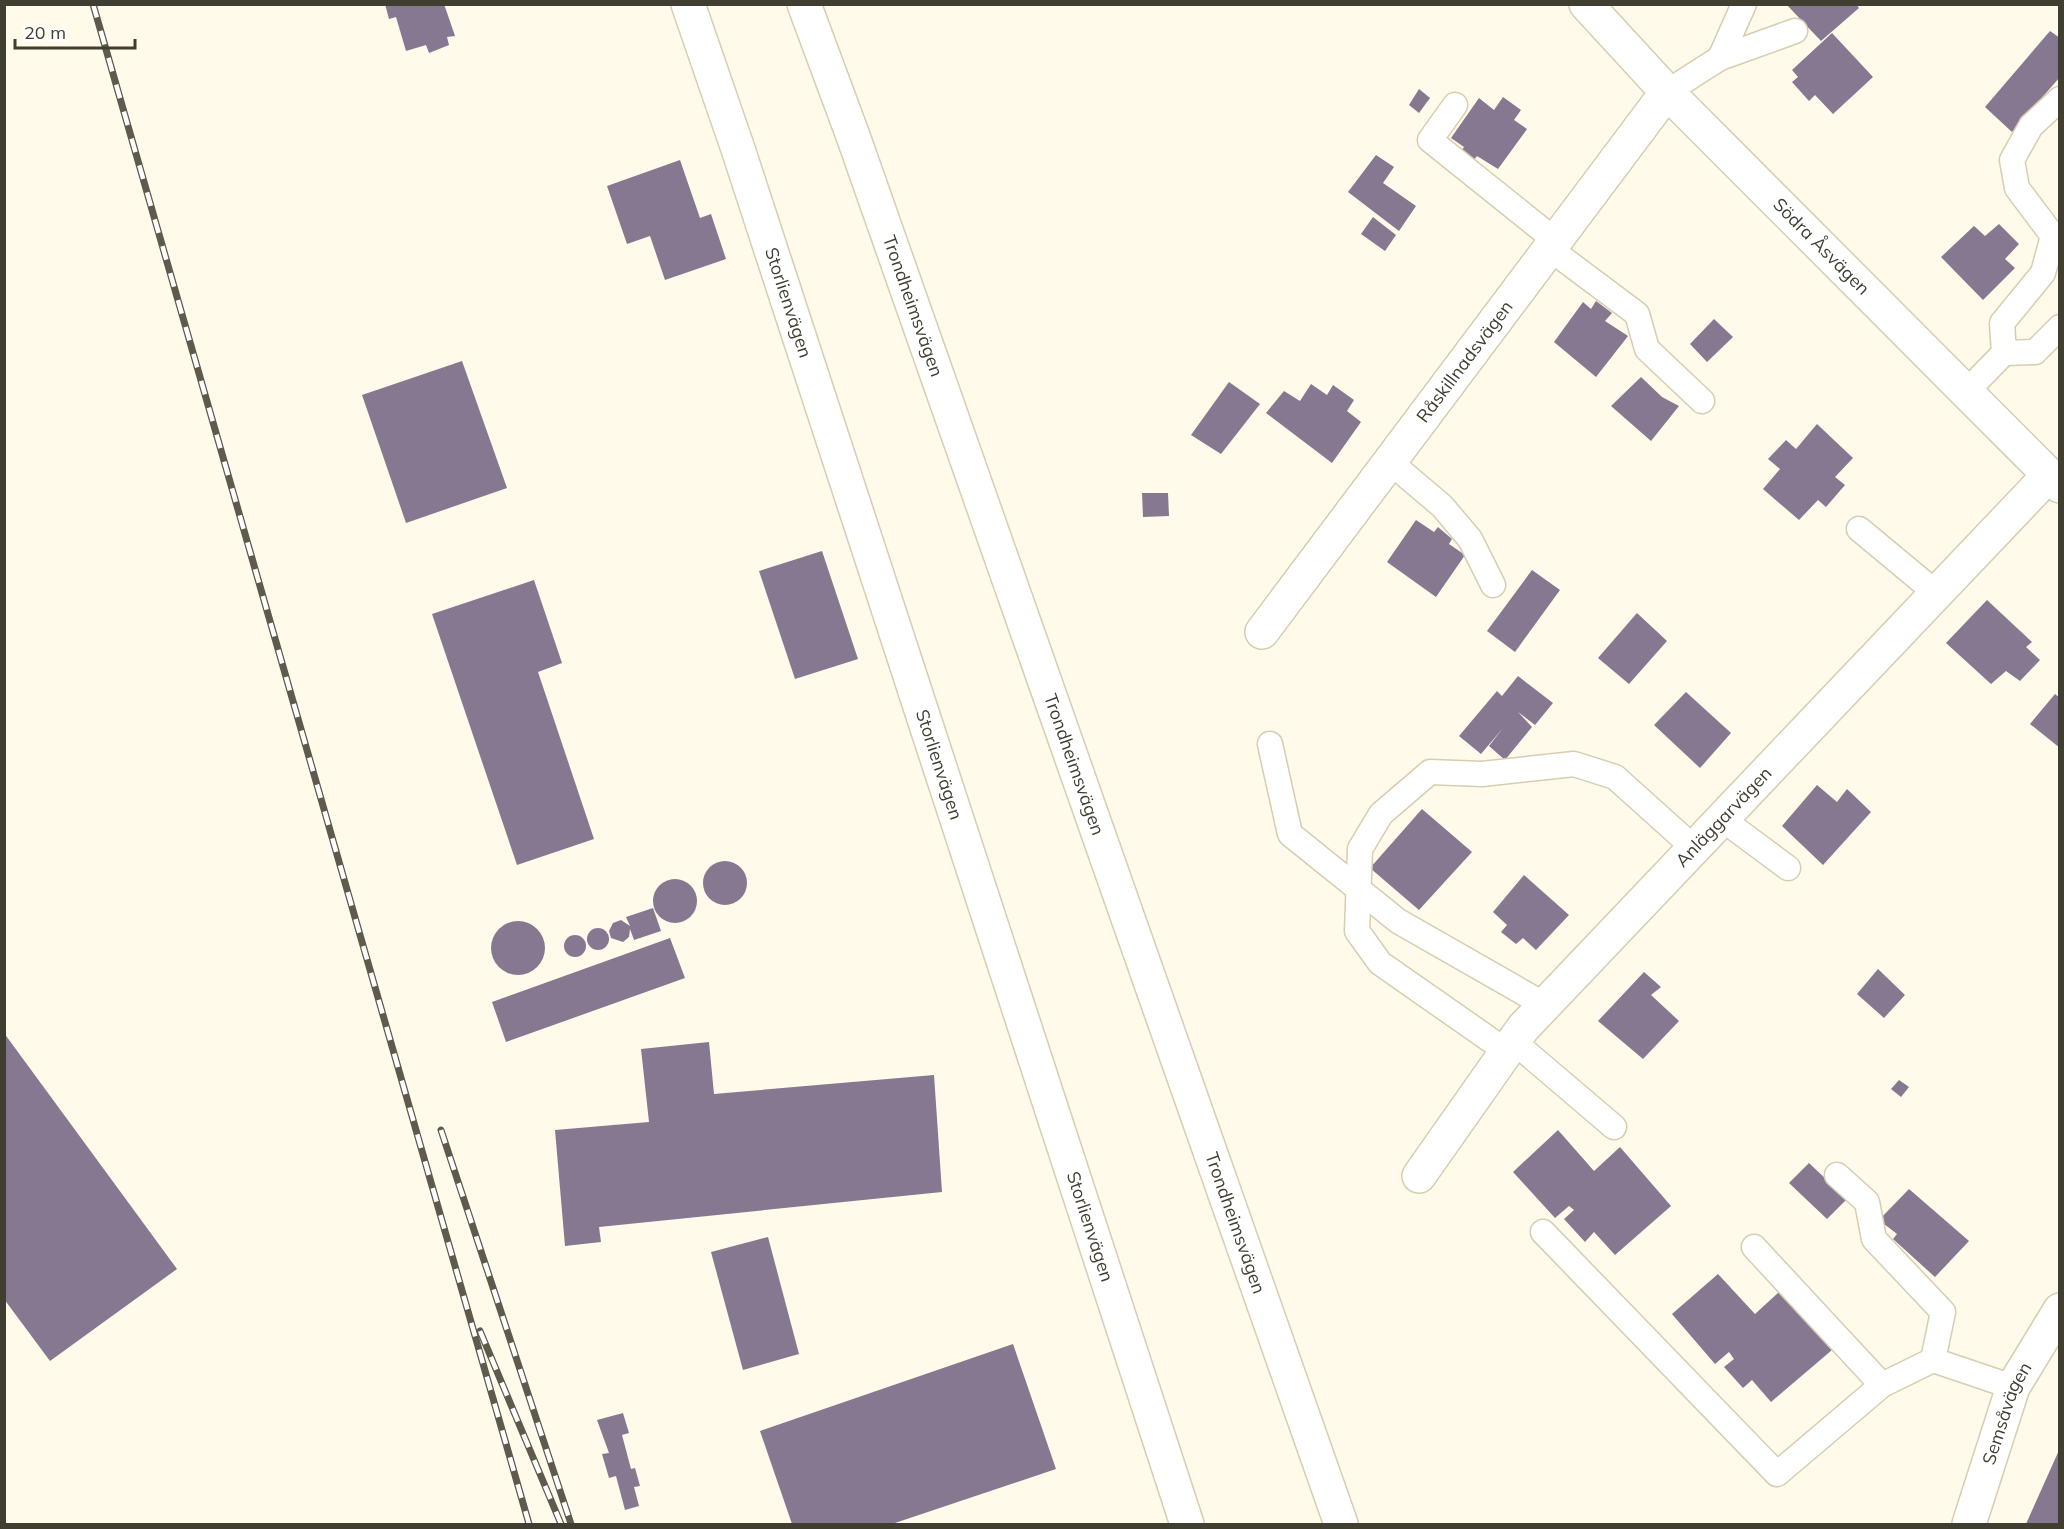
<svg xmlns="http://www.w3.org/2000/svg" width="2064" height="1529" font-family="Mulish,sans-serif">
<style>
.building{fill:#867890}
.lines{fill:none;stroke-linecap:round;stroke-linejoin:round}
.service-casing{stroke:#d5ceb1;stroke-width:27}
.minor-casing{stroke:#d5ceb1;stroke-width:36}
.secondary-casing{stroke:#d5ceb1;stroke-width:36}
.service{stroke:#fff;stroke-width:24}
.minor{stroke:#fff;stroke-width:33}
.secondary{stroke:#fff;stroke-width:33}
.rail-casing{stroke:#5e5a4e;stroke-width:7}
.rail{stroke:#fff;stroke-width:4.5;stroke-dasharray:14;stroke-linecap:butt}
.labels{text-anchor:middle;stroke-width:6;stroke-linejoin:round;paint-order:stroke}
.street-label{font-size:18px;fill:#403d31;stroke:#fff}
</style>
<rect width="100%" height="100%" fill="#fffae9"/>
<g class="building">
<path d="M385 4H444L455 36 447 37 449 45 429 53 426 45 406 51 396 17 389 19Z"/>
<path d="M1786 4H1856L1859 8 1821 41Z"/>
<path d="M2050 31 2060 38V77L2012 132 1985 107Z"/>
<path d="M1832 33 1873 77 1833 114 1815 95 1809 101 1792 82 1798 77 1792 70Z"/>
<path d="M1419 89 1430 98 1419 113 1409 105Z"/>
<path d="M1503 97 1521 110 1514 120 1527 129 1498 169 1477 156 1470 165 1458 155 1464 147 1451 138 1479 98 1494 110Z"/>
<path d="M1376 155 1394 167 1383 183 1416 206 1399 231 1348 192Z"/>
<path d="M680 160 700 218 711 214 726 259 665 280 650 236 627 244 607 186Z"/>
<path d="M1373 217 1396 235 1385 251 1361 234Z"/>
<path d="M1999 224 2019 244 2005 259 2015 268 1983 300 1941 257 1974 226 1985 236Z"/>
<path d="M1596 301 1612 313 1605 321 1628 336 1596 377 1554 342 1583 302 1591 309Z"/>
<path d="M1714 319 1733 337 1707 362 1690 344Z"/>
<path d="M462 361 507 488 406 523 362 395Z"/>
<path d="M1641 377 1662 397 1679 406 1651 441 1611 406Z"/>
<path d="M1229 382 1260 404 1221 454 1191 435Z"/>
<path d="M1311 384 1327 395 1333 385 1354 400 1347 411 1361 422 1332 463 1266 413 1284 391 1300 401Z"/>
<path d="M1817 424 1853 458 1835 477 1845 485 1826 507 1818 500 1799 520 1763 489 1780 469 1768 459 1786 440 1796 449Z"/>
<path d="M1142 493H1168L1169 516 1143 517Z"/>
<path d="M1416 520 1434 532 1438 527 1452 539 1449 544 1465 555 1436 597 1387 562Z"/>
<path d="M822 551 858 659 795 679 759 571Z"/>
<path d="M1532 570 1560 590 1515 652 1487 631Z"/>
<path d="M534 580 562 663 538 672 594 839 517 865 432 614Z"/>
<path d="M1987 600 2032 642 2026 647 2040 660 2020 681 2006 671 1991 684 1946 643Z"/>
<path d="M1637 613 1667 641 1629 684 1598 658Z"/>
<path d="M1518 676 1553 703 1535 725 1518 712 1532 727 1505 760 1489 746 1503 728 1481 754 1459 736 1497 691 1502 696Z"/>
<path d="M1686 692 1731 733 1700 768 1654 725Z"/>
<path d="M2055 694 2060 698V748L2030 724Z"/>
<path d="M1817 785 1837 802 1847 789 1871 812 1823 865 1782 826Z"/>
<path d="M1422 809 1472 852 1419 910 1370 868Z"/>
<circle cx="725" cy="883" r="22"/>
<path d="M1524 875 1569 915 1536 950 1523 938 1516 944 1501 932 1507 925 1493 912Z"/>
<circle cx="675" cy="901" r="22"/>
<path d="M653 908 661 931 634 940 630 929 629 937 623 942 611 938 609 931 613 923 621 920 630 926 626 917Z"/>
<circle cx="518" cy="948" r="27"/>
<circle cx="598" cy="939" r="11"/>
<circle cx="575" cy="946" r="11"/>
<path d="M670 938 685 978 506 1042 492 1002Z"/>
<path d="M1878 969 1905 995 1884 1018 1857 994Z"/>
<path d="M1644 972 1661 987 1651 995 1679 1021 1643 1059 1598 1021Z"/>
<path d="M4 1033 177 1269 50 1361 4 1299Z"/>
<path d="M709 1042 714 1094 934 1075 942 1192 599 1227 601 1242 565 1246 555 1130 649 1122 641 1049Z"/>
<path d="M1899 1080 1909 1087 1901 1097 1891 1089Z"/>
<path d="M1558 1130 1594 1171 1620 1147 1671 1206 1615 1255 1594 1232 1585 1242 1564 1219 1574 1210 1569 1206 1555 1218 1513 1172Z"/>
<path d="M1809 1163 1847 1199 1827 1219 1789 1183Z"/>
<path d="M1909 1189 1969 1241 1935 1277 1893 1239 1897 1234 1879 1220Z"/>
<path d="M768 1237 799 1354 743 1370 711 1252Z"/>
<path d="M1718 1274 1755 1314 1779 1292 1832 1350 1771 1402 1752 1380 1743 1388 1724 1367 1734 1359 1729 1352 1715 1364 1672 1314Z"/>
<path d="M1013 1344 1056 1469 892 1524H792L760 1431Z"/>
<path d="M623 1413 629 1433 622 1435 631 1469 635 1468 640 1486 634 1487 639 1506 625 1510 616 1476 609 1478 602 1454 609 1453 597 1420Z"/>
<path d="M2060 1448V1524H2026Z"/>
</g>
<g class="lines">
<g class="service-casing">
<g id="service">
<path d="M1720 58 1744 4"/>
<path d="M1667 92 1720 58 1795 31"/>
<path d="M1455 105 1430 140 1556 241"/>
<path d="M1550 249 1637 314 1647 349 1702 401"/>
<path d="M2004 353 2035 352 2060 327"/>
<path d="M1967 391 2004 353 2002 323 2043 273 2053 236 2017 188 2012 160 2031 126 2060 99"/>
<path d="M1390 462 1442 506 1470 539 1493 585"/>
<path d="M1859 529 1936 593"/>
<path d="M1270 744 1290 834 1398 921 1545 1005"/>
<path d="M1722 819 1788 868"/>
<path d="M1513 1041 1614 1127"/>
<path d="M1506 1051 1380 963 1357 931 1360 849 1381 814 1430 772 1482 774 1574 764 1615 777 1694 848"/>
<path d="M1837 1175 1867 1202 1874 1239 1943 1312 1933 1360"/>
<path d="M1543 1232 1777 1474 1882 1385 1933 1360 2013 1387"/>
<path d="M1754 1247 1882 1385"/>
</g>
</g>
<g class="minor-casing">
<g id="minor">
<path id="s1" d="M688 4 738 149 1187 1524"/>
<path id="s2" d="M1586 4 1667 92 2060 486"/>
<path id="s3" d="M1262 632 1667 92"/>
<path id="s4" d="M1419 1176 1523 1028 2049 475"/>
<path id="s5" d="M1969 1524 2013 1387 2060 1310"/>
</g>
</g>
<g class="secondary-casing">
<g id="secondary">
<path id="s6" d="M804 4 853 136 1341 1524"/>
</g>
</g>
<use href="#service" class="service"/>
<use href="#minor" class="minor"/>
<use href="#secondary" class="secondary"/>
<g class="rail-casing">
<g id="rail">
<path d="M93 4 529 1524"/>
<path d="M441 1130 571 1524"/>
<path d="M480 1331 561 1524"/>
</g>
</g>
<use href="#rail" class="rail"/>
</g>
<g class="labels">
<g class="street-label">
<text dy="6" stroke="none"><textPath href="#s2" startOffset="338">Södra Åsvägen</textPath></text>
<text dy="6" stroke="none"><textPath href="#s1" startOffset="315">Storlienvägen</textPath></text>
<text dy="6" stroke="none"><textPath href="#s6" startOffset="321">Trondheimsvägen</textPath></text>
<text dy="6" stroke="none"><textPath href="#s3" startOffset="338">Råskillnadsvägen</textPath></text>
<text dy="6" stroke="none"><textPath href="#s1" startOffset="801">Storlienvägen</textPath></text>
<text dy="6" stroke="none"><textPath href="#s6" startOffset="807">Trondheimsvägen</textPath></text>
<text dy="6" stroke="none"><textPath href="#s4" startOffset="472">Anläggarvägen</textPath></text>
<text dy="6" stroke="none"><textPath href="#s6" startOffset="1293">Trondheimsvägen</textPath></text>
<text dy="6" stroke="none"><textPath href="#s1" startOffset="1287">Storlienvägen</textPath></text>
<text dy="6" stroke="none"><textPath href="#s5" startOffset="117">Semsåvägen</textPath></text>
</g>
</g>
<rect width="2064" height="1529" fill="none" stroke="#403d31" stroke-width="12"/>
<path d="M15 39v9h120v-9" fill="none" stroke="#403d31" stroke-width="3"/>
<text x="24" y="39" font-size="18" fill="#403d31" stroke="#ffffff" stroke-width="4.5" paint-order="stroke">20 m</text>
</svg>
